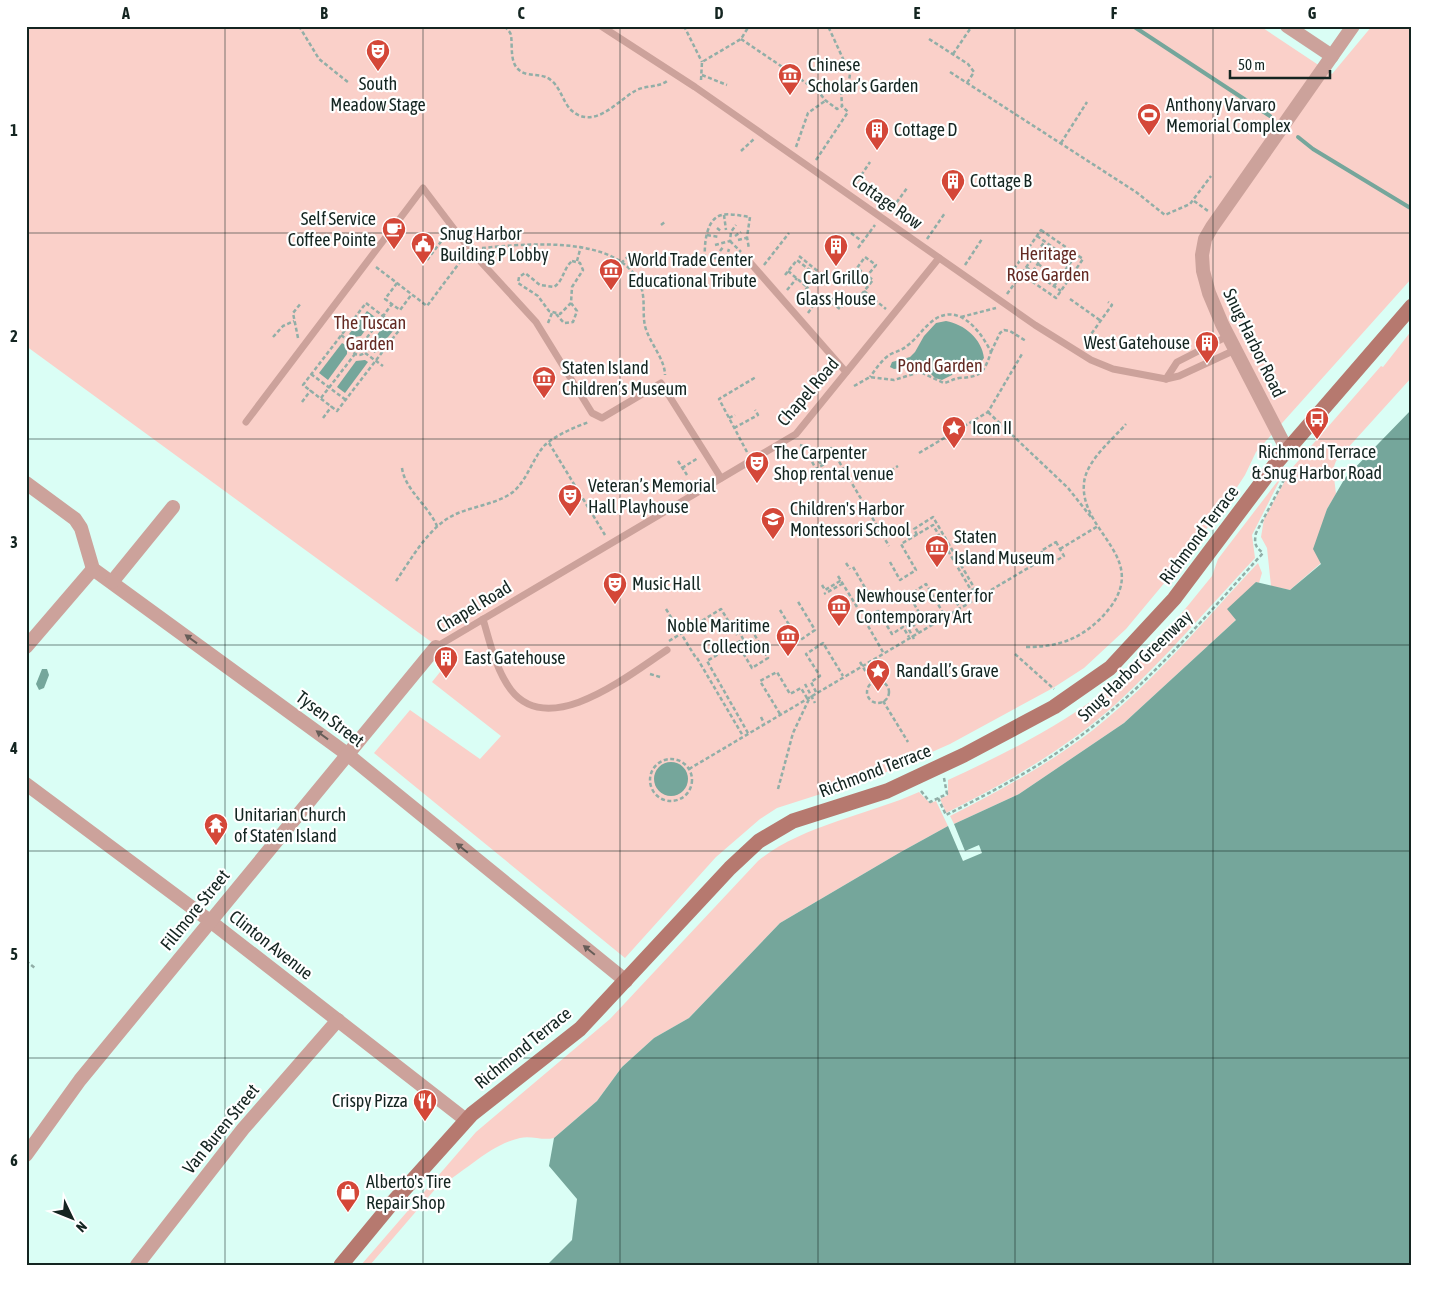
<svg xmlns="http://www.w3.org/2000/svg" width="1438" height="1291" font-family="'Asap Condensed',sans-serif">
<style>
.green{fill:#fad0c9}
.water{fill:#75a69b}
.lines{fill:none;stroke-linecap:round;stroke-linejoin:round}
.stream{stroke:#75a69b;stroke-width:4}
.path{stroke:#91aea7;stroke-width:2.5;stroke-dasharray:4 2.5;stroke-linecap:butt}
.service{stroke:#cca29b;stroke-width:7}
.minor{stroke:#cca29b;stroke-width:14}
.secondary{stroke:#b6796f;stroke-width:15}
.oneway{fill:#675d58}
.grid{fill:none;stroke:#142521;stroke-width:1;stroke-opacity:0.55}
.labels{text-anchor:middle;stroke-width:4.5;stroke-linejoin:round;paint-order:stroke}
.poi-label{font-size:18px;fill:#142521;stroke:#fff;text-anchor:start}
.street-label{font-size:18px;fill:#142521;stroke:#fff}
.park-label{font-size:18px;fill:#642a23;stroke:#fff}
.neatline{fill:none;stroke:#142521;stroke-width:2}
.grid-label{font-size:16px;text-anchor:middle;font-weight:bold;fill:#142521}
</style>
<rect width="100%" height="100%" fill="#dafef5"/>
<g class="green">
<path d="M31 26H1260L1332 74 1372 26H1412V278L1256 452 1245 475 1228 501 1166 581 1126 629 1084 668 1053 688 950 744 880 775 777 808 760 819 716 857 625 958 374 753 410 710 480 759 501 736 432 682 452 657 26 346V36Z"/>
<path d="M1412 330V377L1336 461 1333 469 1336 494 1327 509 1323 524 1321 563 1290 590 1271 586 1267 548 1261 537 1264 519 1292 468 1381 366 1383 367Z"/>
<path d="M1283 474 1252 535 1255 558C1209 607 1165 659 1116 704 1066 749 1006 783 946 813L940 799 948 795V780C1004 754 1064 725 1112 685 1150 654 1181 614 1212 576L1218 559Z"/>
<path d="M1258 563 1262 573 1259 583 1256 582 1236 620 1124 723 1019 794 954 824 950 816C999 791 1049 764 1093 730 1154 682 1205 619 1258 563Z"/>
<path d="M919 792 930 803 936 801 948 826 899 853 780 923 689 1018 654 1038 622 1067 597 1101 554 1138C542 1141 531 1135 520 1138 487 1146 465 1173 437 1187L370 1265H361L476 1132 610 1019 758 861C800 826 868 815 919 792Z"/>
</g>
<g class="water">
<path d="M367 311 375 317 361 336 354 337 349 334Z"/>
<path d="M946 321C964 324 982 339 984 358L975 370 966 372 951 364 954 370 952 375 942 380 935 378 922 365 894 369 890 367 892 362 910 357 915 352 924 336 936 323Z"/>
<path d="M385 324 393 331 375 353 372 351 371 343Z"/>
<path d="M342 343 347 346V354L328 380 319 373Z"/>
<path d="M365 360 368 362 345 393 337 387 356 361Z"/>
<path d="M1412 409V1265H547L572 1240 577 1199 549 1166 554 1138 597 1101 622 1067 654 1038 689 1018 780 923 899 853 948 826 963 861 982 853 979 845 965 851 954 824 1019 794 1124 723 1236 620 1227 609 1256 582 1290 590 1321 564 1313 549 1327 509 1345 478Z"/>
<path d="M42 669H47L49 675 44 688 39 690 36 684Z"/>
<circle cx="671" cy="779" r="17"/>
</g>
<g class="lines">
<g class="stream">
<path d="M1133 26 1270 116"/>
<path d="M1298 137 1313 149 1412 209"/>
</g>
<g class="path">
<path d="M299 26 319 59 349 83"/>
<path d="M505 26C507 30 510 31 511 35 513 49 508 69 527 74 537 76 544 74 552 81 561 89 563 102 571 110 594 131 617 101 635 91 645 85 658 88 667 81"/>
<path d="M684 26 702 62"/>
<path d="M741 39 818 91 825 100 837 109 842 106 841 89 849 81 850 74 828 26"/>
<path d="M929 39 968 64 974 72 967 83"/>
<path d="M953 54 972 26"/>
<path d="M950 72 1136 192 1165 215 1190 204 1211 176"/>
<path d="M702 75 727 85"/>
<path d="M701 80 702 62 741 39 749 26"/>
<path d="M1061 143 1087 102"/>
<path d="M796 147 808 113 825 101"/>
<path d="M741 151 754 139"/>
<path d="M816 160 848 112 842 106"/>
<path d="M854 186 870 162"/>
<path d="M1194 201 1208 211"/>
<path d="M889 213 907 188"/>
<path d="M724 215 726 230"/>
<path d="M661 225 665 222"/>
<path d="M717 228 722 232"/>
<path d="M1041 230 1083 259 1056 298 1014 269Z"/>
<path d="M851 233 863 242"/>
<path d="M707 235 719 237"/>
<path d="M735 236 741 232"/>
<path d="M1037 236 1072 261"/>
<path d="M927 239 945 213"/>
<path d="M738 240 746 238"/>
<path d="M730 241 741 252"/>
<path d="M715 245 730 241 731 232 736 225"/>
<path d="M482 248C526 244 618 234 640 284 646 298 642 312 645 326 649 342 665 359 665 375"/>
<path d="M858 248 875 225"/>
<path d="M720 251 724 246"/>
<path d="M799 256 820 273"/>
<path d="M726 258 729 249"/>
<path d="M427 260 446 235"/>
<path d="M572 261 580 263 583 270 572 287 571 303 560 314 549 311 538 296 518 283 519 277 525 273 540 285 554 287C564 280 563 269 572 261Z"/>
<path d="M577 261 581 246"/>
<path d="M737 261 726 258H705C704 245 706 218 722 215 731 213 741 216 750 217L747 237 749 249"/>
<path d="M621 263 632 253"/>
<path d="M1038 264 1059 279"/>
<path d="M764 265 789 233"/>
<path d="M965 265 982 239"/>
<path d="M376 267 427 306 463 258"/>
<path d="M1026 267 1061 291"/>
<path d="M788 271 807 287"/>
<path d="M1033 271 1050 245"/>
<path d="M785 275 797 260 817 276 802 294"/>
<path d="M397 283 385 299 400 310 412 294"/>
<path d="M1054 286 1076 255"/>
<path d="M787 290 797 278"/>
<path d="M864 291 886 309"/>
<path d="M1007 294 1045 241"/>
<path d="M848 299 840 309 830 302 838 291 854 304 873 280 857 268 865 257 876 265 867 276"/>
<path d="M1070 299 1101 321"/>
<path d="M366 303 400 329 337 411 303 385Z"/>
<path d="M808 313 820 296"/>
<path d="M556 314 564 323 573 322 577 311 571 303"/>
<path d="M961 317 996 308"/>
<path d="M548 323 552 313"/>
<path d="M341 335 353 344"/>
<path d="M273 337 283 326 294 321"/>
<path d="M298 338 293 313 301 303"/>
<circle cx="359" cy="348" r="7"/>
<path d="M363 343 392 304"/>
<path d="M1084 344 1112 305 1108 302"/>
<path d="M991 352 1000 333 1004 330 1010 331 1026 341"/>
<path d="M365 353 383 366"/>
<path d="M311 374 346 400"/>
<path d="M854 386 870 377 894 380 920 372 944 383C949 382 953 379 959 378 981 377 984 373 991 352 979 328 956 300 930 323 922 330 916 339 908 345 903 350 897 351 891 354 882 359 876 369 870 377"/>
<path d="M321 398 355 354"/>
<path d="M302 402 311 390"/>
<path d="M988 412 1068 488 1091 517"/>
<path d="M323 418 332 406"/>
<path d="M729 418 735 415"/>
<path d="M734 428 758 415 755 410"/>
<path d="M549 443 605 535"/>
<path d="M800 445 810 449 821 464"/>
<path d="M747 452 719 399 756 377"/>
<path d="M919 453 988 412 1022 354"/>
<path d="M821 454 826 463 816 469 811 460 831 448 889 546"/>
<path d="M678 461 687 475"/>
<path d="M402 468C405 490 428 505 437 526"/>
<path d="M682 468 698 458"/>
<path d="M885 474 898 466"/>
<path d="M917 535 914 529 933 517 979 596"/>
<path d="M1056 542 1064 556 1049 565 1041 551Z"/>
<path d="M1060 549 1098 526"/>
<path d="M890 562 900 580 916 570 901 544 933 525 971 590 975 589"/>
<path d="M846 563 850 569"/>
<path d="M853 567 871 598 866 601"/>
<path d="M838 576 857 607"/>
<path d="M396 581C412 558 429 526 456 514 474 506 497 504 513 492 528 479 532 459 545 445 556 435 575 427 589 422"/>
<path d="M822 585 825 590 840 581 842 584 824 594"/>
<path d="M971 594 976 591"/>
<path d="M956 602 960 608"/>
<path d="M666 609 696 658"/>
<path d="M780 610 799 641 815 630 797 600"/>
<path d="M906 624 915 641"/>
<path d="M918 632 912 622 921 616 909 595 926 584 945 616"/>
<path d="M669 641 721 609 737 635"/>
<path d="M737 643 743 639 740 633"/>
<path d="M1026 647C1055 647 1077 641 1099 620 1160 560 1079 535 1084 483 1086 461 1112 440 1126 424"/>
<path d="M883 652 864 619 878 611 892 634 903 627 909 637"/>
<path d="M1015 654 1054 689"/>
<path d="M697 658 743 736"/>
<path d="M860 662 872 682"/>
<path d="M650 674 660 677"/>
<circle cx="878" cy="692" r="11"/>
<path d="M805 684 815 703"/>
<path d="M816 692 811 682 820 676 806 654 823 643 843 676"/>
<path d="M883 701 908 742"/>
<path d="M780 714 760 681 777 672 790 694 801 688 807 698"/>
<path d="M761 717 764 723"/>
<path d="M748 733 707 661 737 643 752 668 768 658 750 627"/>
<path d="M913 752 918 761"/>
<circle cx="671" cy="780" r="21"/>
<path d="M689 769 1045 558"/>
<path d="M778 789 793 733 810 697"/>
<path d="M921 791 930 802 947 794 944 778"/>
<path d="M938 798 946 815C988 794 1032 771 1071 743 1144 690 1203 619 1263 553 1255 547 1254 543 1256 533L1287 474"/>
<path d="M26 961 35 968"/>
</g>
<g class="service">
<path d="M601 26 695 87 1035 325 1091 360 1113 369 1166 379 1179 376 1235 350"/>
<path d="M747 259 846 372"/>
<path d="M1166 379 1177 362 1228 336"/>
<path d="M246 422 423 188 470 250 536 322 592 413 602 418 661 383 721 478"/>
<path d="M483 619C490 643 496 670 511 690 550 740 630 674 667 650"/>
<path d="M436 647 796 434 939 258"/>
</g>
<g class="minor">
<path d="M1287 26 1332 56"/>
<path d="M1287 450 1222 324 1209 293 1203 271 1202 255 1205 239 1212 227 1353 26"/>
<path d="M26 483 75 519 81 528 93 569 347 754 626 981"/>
<path d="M112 582 173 507"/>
<path d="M26 647 93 569"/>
<path d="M26 784 210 921 466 1120"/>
<path d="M26 1155 80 1080 436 647"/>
<path d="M137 1265 243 1129 338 1020"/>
</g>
<path class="secondary" d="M341 1265 393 1202 472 1114 580 1029 730 868 759 841 793 821 887 791 964 755 1054 707 1110 668 1174 599 1277 462 1412 306"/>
</g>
<defs><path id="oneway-solid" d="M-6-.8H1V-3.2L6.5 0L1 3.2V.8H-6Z" transform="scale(1.25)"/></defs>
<g class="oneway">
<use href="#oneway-solid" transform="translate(191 639) rotate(-144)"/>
<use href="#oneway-solid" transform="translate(322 735) rotate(-144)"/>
<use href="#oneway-solid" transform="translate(462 848) rotate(-141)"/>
<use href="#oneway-solid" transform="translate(589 950) rotate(-141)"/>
</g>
<path class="grid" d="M225 26V1265M423 26V1265M620 26V1265M818 26V1265M1015 26V1265M1213 26V1265M26 233H1412M26 439H1412M26 645H1412M26 851H1412M26 1058H1412"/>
<defs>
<g id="theatre-pin" transform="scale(1.25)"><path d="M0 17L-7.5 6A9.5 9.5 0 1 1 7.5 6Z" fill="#d44738" stroke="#fff"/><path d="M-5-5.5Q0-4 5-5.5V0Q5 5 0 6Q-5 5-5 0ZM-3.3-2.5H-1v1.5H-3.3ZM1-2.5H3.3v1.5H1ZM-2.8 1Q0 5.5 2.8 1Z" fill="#fff"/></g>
<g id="museum-pin" transform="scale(1.25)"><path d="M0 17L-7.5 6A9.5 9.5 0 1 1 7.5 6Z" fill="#d44738" stroke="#fff"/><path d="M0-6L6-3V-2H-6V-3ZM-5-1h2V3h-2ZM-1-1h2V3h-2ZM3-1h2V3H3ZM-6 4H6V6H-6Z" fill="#fff"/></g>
<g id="stadium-pin" transform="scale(1.25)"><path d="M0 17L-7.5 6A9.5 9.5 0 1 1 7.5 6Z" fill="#d44738" stroke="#fff"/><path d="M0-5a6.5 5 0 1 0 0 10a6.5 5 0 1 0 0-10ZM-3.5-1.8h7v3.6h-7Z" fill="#fff"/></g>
<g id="building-pin" transform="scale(1.25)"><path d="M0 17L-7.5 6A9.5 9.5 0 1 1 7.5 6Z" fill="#d44738" stroke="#fff"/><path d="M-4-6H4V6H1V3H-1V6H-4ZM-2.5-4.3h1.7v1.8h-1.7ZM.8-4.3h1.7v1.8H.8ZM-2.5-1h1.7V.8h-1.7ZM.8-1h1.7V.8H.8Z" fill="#fff"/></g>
<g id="cafe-pin" transform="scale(1.25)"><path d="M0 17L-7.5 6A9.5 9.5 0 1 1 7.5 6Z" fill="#d44738" stroke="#fff"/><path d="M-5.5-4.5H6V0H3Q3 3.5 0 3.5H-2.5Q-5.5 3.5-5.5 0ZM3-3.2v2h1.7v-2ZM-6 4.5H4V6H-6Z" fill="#fff"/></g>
<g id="civic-pin" transform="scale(1.25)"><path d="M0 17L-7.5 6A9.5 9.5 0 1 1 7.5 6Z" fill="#d44738" stroke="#fff"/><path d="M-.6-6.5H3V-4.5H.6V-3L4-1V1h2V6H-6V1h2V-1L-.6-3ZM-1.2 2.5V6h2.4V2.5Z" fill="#fff"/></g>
<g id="bus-pin" transform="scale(1.25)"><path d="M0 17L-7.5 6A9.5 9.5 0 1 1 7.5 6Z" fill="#d44738" stroke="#fff"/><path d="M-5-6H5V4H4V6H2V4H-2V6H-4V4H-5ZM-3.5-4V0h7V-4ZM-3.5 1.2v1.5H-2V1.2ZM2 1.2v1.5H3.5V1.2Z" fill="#fff"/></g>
<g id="sight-pin" transform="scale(1.25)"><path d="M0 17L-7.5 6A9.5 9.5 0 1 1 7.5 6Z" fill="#d44738" stroke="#fff"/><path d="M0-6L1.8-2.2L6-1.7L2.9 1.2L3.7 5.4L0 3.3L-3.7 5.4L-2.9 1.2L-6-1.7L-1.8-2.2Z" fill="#fff"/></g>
<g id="school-pin" transform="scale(1.25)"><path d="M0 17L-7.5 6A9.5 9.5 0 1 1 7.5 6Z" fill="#d44738" stroke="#fff"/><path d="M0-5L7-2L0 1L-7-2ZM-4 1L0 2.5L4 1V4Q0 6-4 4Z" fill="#fff"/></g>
<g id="temple-pin" transform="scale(1.25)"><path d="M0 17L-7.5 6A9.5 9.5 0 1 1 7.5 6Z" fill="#d44738" stroke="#fff"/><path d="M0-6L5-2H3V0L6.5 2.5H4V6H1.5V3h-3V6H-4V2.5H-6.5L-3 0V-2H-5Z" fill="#fff"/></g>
<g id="restaurant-pin" transform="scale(1.25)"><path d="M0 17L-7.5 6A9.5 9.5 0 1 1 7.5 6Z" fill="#d44738" stroke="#fff"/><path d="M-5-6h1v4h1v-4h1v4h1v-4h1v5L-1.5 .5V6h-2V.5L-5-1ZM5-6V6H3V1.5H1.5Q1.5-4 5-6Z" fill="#fff"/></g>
<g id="shop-pin" transform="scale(1.25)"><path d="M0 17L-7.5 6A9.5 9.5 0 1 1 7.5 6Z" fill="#d44738" stroke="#fff"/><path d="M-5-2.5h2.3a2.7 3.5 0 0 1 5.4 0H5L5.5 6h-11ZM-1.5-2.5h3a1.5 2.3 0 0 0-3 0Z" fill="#fff"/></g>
</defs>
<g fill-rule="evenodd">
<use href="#theatre-pin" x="378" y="51"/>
<use href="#museum-pin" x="790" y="75"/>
<use href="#stadium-pin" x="1149" y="115"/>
<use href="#building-pin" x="877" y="130"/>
<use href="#building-pin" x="953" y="181"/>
<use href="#cafe-pin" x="394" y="229"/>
<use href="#civic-pin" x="423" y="244"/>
<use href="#building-pin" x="836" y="246"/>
<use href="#museum-pin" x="611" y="270"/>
<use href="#building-pin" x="1207" y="343"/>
<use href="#museum-pin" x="544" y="378"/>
<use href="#bus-pin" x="1317" y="419"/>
<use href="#sight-pin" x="954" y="428"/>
<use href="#theatre-pin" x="757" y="463"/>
<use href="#theatre-pin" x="570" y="496"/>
<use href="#school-pin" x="773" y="519"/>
<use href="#museum-pin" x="937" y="547"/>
<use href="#theatre-pin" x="615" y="584"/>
<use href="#museum-pin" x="839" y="606"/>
<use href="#museum-pin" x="788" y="636"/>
<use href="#building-pin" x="446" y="658"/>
<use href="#sight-pin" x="878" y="671"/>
<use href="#temple-pin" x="216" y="825"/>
<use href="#restaurant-pin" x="425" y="1101"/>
<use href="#shop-pin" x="348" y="1192"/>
</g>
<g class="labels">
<g class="poi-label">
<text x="808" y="71">Chinese<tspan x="808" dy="21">Scholar’s Garden</tspan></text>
<text x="378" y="90" text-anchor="middle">South<tspan x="378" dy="21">Meadow Stage</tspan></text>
<text x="1166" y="111">Anthony Varvaro<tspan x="1166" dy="21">Memorial Complex</tspan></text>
<text x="894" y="136">Cottage D</text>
<text x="970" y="187">Cottage B</text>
<text x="376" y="225" text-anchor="end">Self Service<tspan x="376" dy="21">Coffee Pointe</tspan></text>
<text x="440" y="240">Snug Harbor<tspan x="440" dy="21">Building P Lobby</tspan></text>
<text x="628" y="266">World Trade Center<tspan x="628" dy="21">Educational Tribute</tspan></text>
<text x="836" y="284" text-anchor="middle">Carl Grillo<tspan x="836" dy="21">Glass House</tspan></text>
<text x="1190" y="349" text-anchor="end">West Gatehouse</text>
<text x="562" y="374">Staten Island<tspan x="562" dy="21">Children’s Museum</tspan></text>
<text x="972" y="434">Icon II</text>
<text x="1317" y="458" text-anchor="middle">Richmond Terrace<tspan x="1317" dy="21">&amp; Snug Harbor Road</tspan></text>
<text x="774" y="459">The Carpenter<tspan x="774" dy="21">Shop rental venue</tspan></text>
<text x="588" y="492">Veteran’s Memorial<tspan x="588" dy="21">Hall Playhouse</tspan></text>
<text x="790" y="515">Children's Harbor<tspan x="790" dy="21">Montessori School</tspan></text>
<text x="954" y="543">Staten<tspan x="954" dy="21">Island Museum</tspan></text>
<text x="632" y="590">Music Hall</text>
<text x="856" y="602">Newhouse Center for<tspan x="856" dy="21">Contemporary Art</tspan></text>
<text x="770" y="632" text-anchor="end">Noble Maritime<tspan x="770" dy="21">Collection</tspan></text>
<text x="464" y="664">East Gatehouse</text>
<text x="896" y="677">Randall’s Grave</text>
<text x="234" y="821">Unitarian Church<tspan x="234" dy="21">of Staten Island</tspan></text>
<text x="408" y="1107" text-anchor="end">Crispy Pizza</text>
<text x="366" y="1188">Alberto's Tire<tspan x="366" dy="21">Repair Shop</tspan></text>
</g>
<g class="street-label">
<text transform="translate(887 202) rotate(35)" y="6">Cottage Row</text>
<text transform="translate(1254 343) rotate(64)" y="6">Snug Harbor Road</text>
<text transform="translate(808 392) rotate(-49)" y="6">Chapel Road</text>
<text transform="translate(1199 535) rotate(-53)" y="6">Richmond Terrace</text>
<text transform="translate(474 607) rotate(-31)" y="6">Chapel Road</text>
<text transform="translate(1135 666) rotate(-44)" y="6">Snug Harbor Greenway</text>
<text transform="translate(330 719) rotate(37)" y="6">Tysen Street</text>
<text transform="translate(875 771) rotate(-21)" y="6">Richmond Terrace</text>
<text transform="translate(195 910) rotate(-51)" y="6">Fillmore Street</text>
<text transform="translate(271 945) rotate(38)" y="6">Clinton Avenue</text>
<text transform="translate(523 1048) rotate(-39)" y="6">Richmond Terrace</text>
<text transform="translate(221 1129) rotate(-51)" y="6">Van Buren Street</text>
</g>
<g class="park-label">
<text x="1048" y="260">Heritage<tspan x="1048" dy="21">Rose Garden</tspan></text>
<text x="370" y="329">The Tuscan<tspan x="370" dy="21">Garden</tspan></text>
<text x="940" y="372">Pond Garden</text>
</g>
</g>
<rect width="1438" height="1291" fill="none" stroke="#ffffff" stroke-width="55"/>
<g transform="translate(72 1218) rotate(133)" stroke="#ffffff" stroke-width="4" paint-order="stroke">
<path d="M0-4L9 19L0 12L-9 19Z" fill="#142521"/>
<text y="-8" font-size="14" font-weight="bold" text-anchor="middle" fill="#142521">N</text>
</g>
<path d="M1230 70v8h100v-8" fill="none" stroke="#142521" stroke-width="2.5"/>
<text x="1238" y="70" font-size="15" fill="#142521" stroke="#ffffff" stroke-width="4" paint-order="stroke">50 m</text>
<rect x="28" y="28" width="1382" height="1236" class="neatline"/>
<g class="grid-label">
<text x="126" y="19">A</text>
<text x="324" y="19">B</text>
<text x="521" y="19">C</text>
<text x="719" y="19">D</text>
<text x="917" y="19">E</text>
<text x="1114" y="19">F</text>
<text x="1312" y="19">G</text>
<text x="14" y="136">1</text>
<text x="14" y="342">2</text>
<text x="14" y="548">3</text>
<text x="14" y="754">4</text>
<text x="14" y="960">5</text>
<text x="14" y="1166">6</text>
</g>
</svg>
